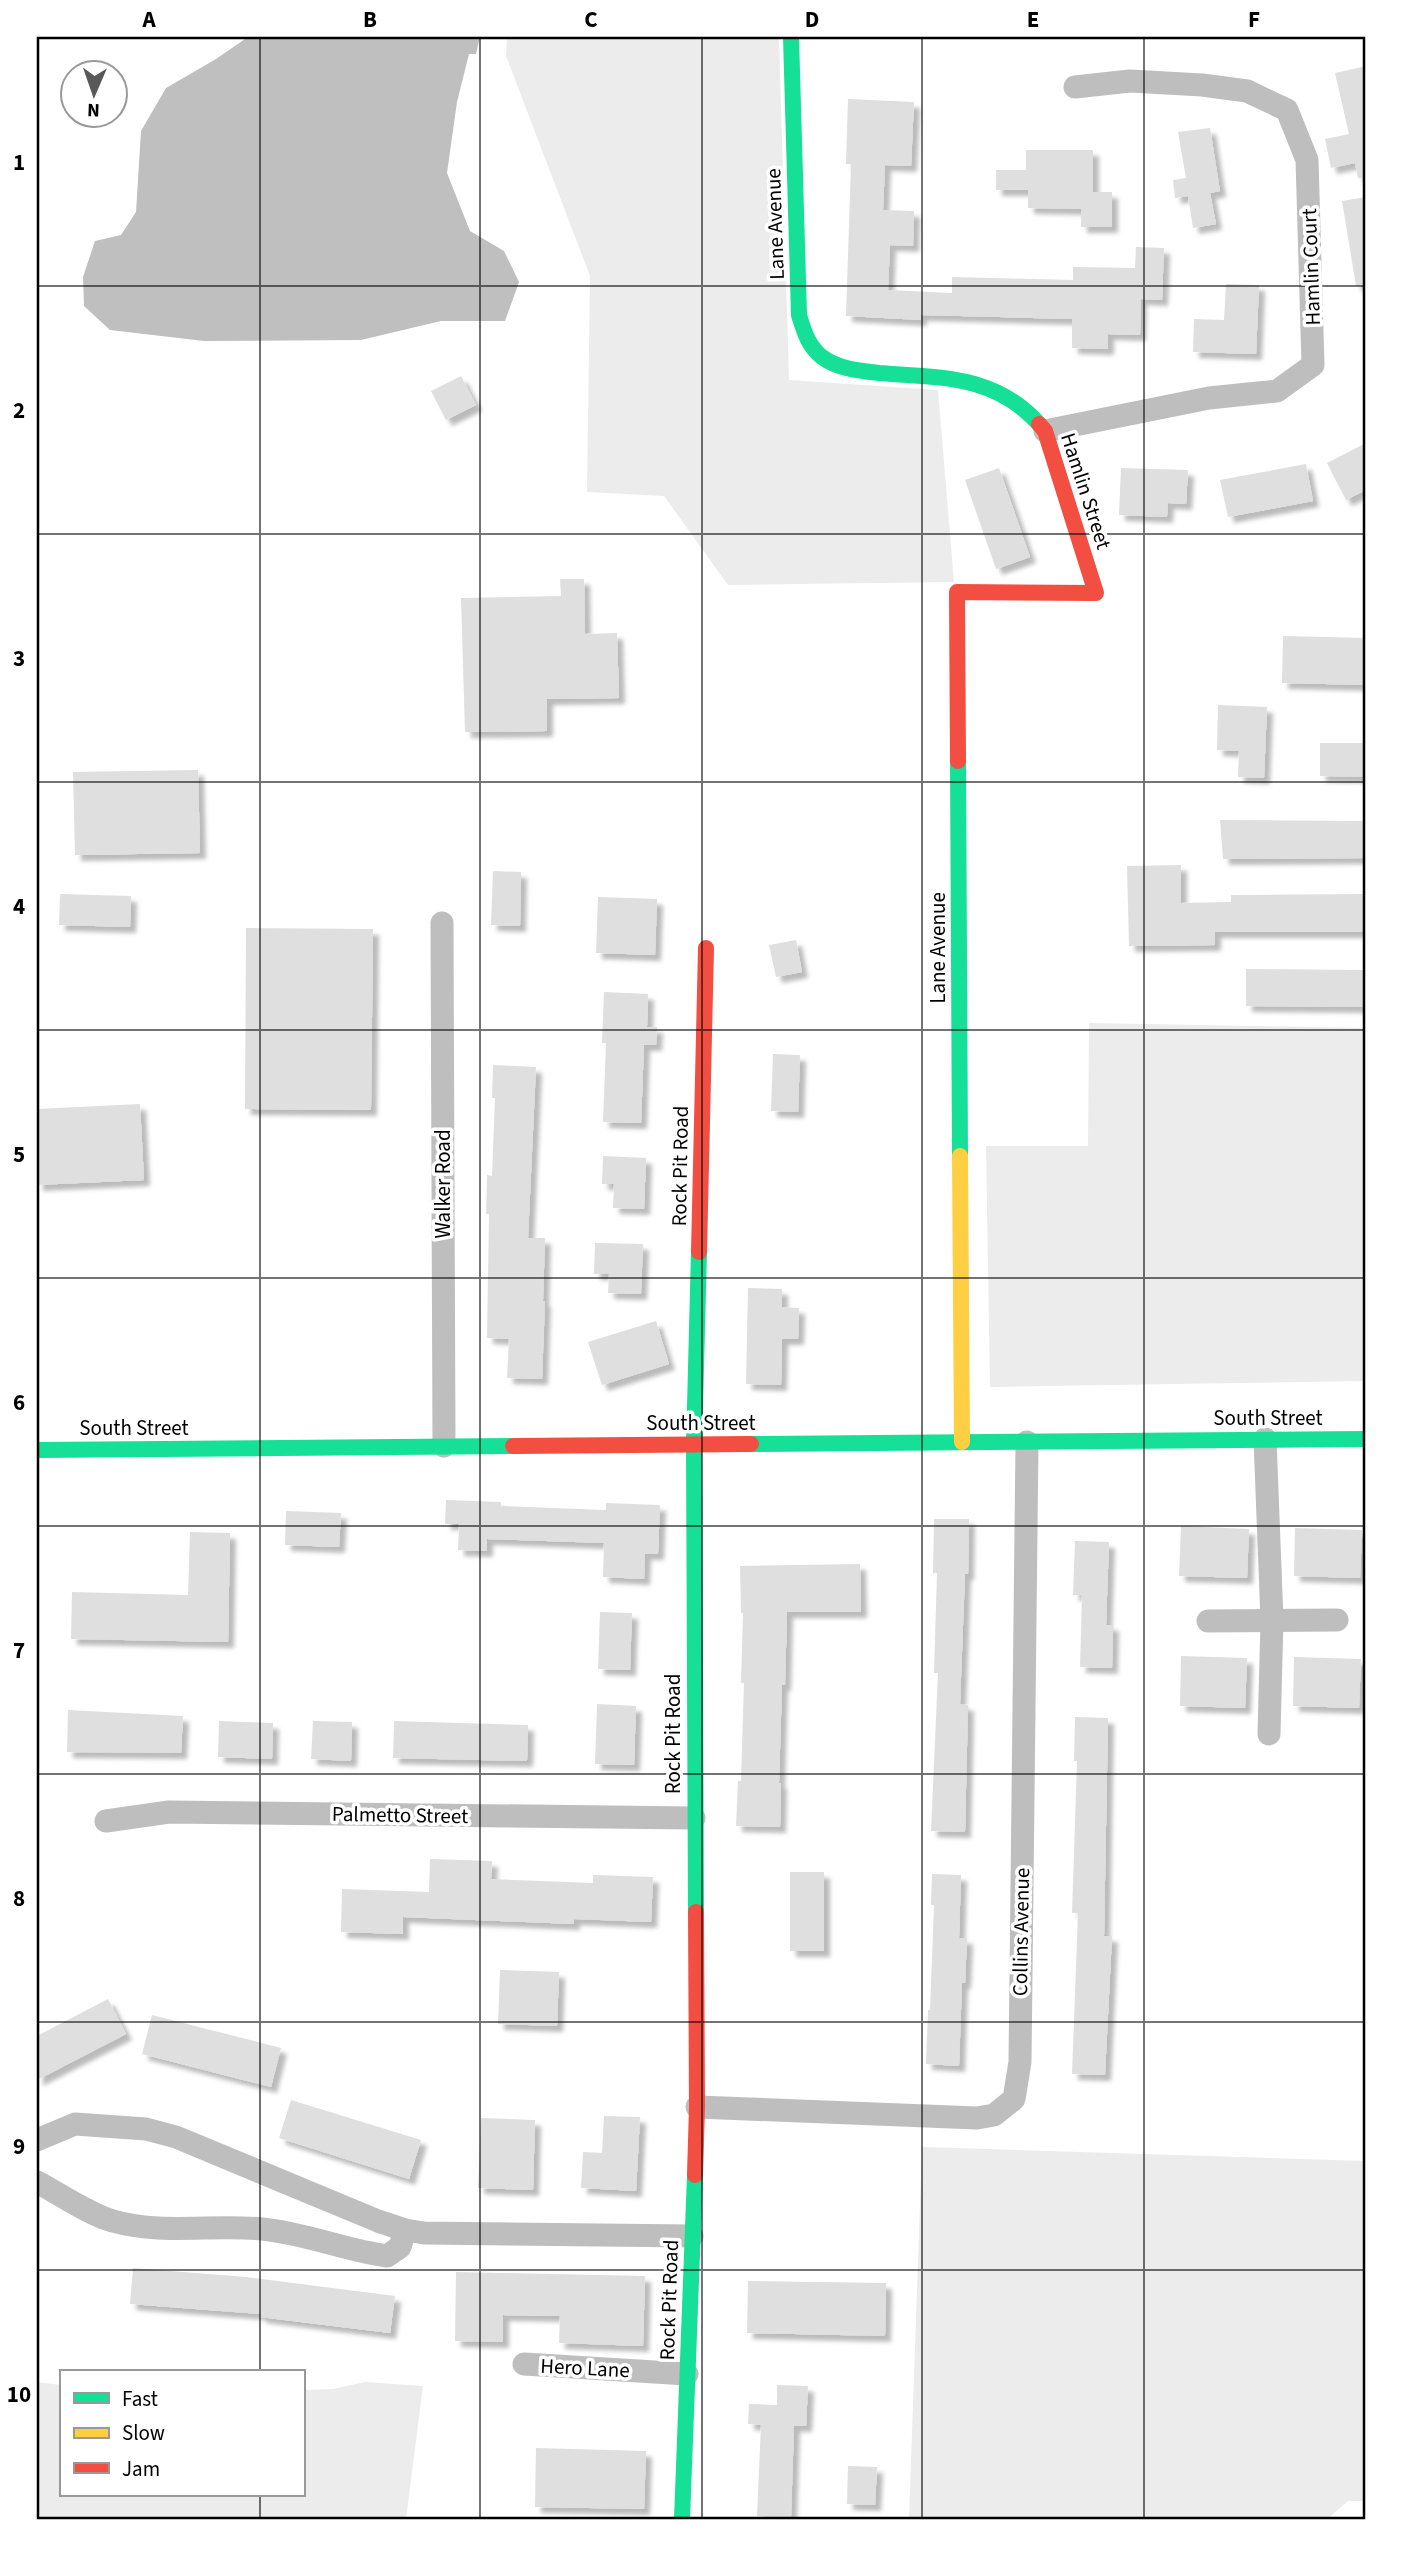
<svg xmlns="http://www.w3.org/2000/svg" width="1403" height="2556" font-family="'Source Sans 3',sans-serif">
<style>
.green{fill:#ececec}
.water{fill:#bfbfbf}
.building{fill:#dfdfdf;filter:url(#shadow)}
.lines{fill:none;stroke-linecap:round;stroke-linejoin:round}
.street{stroke:#bebebe;stroke-width:23}
.fast{stroke:#16e098;stroke-width:16}
.slow{stroke:#ffcf43;stroke-width:16}
.jam{stroke:#f24e42;stroke-width:16}
.grid{fill:none;stroke:#000;stroke-width:2;stroke-opacity:0.55}
.labels{text-anchor:middle;stroke-width:7;stroke-linejoin:round;paint-order:stroke}
.street-label{font-size:21px;fill:#000;stroke:#fff}
.neatline{fill:none;stroke:#000;stroke-width:2.5}
.grid-label{font-size:23px;text-anchor:middle;font-weight:bold;fill:#000}
</style>
<defs>
<filter id="shadow"><feDropShadow dx="6" dy="6" stdDeviation="2" flood-color="#0004"/></filter>
</defs>
<rect width="100%" height="100%" fill="#fff"/>
<g class="green">
<path d="M507 37H779L789 380 938 390 954 582 728 585 664 496 587 492 590 276 506 56Z"/>
<path d="M1089 1023 1366 1028V1381L990 1387 986 1146H1088Z"/>
<path d="M922 2147 1366 2161V2501H1348L1327 2519H909Z"/>
<path d="M37 2382 61 2385V2495H303V2390L333 2389 365 2382 423 2386 406 2519H37Z"/>
</g>
<path class="water" d="M248 37H480L476 54H469L457 102 447 173 470 231 504 251 519 282 505 321H441L361 340 204 341 110 330 84 306 83 277 95 241 121 235 136 212 141 131 166 88 216 59Z"/>
<g class="building">
<path d="M1366 66V178H1358L1355 163 1331 168 1325 139 1349 134 1335 73Z"/>
<path d="M848 99 914 102 911 166 885 165 883 210 914 211 913 246 890 245 888 290 952 293V277L1073 280V267L1135 268 1136 247 1164 248 1162 300 1141 299 1140 335 1108 334V349L1072 348V319L921 315V320L846 316 851 164H846Z"/>
<path d="M1210 128 1220 191 1210 193 1216 224 1193 228 1188 196 1175 198 1173 180 1186 178 1178 132Z"/>
<path d="M1026 150H1093V192H1112V227H1081V209L1028 208V190H996V170H1026Z"/>
<path d="M1366 197V285L1356 286 1342 201Z"/>
<path d="M1226 284 1259 285 1256 354 1193 352 1194 319 1224 320Z"/>
<path d="M461 376 476 405 446 420 431 391Z"/>
<path d="M1366 443V490L1346 500 1327 463Z"/>
<path d="M1306 464 1313 501 1228 517 1220 480Z"/>
<path d="M999 468 1030 557 996 569 965 480Z"/>
<path d="M1121 468 1188 470 1186 504 1168 503 1167 517 1119 515Z"/>
<path d="M560 579H584L585 634 617 633 619 698 547 699V731L465 732 461 598 561 596Z"/>
<path d="M1283 636 1366 638V685L1282 683Z"/>
<path d="M1218 705 1267 707 1264 778 1238 777 1239 751 1217 750Z"/>
<path d="M1320 743H1366V777L1320 776Z"/>
<path d="M198 770 200 853 75 855 73 772Z"/>
<path d="M1220 820 1366 821V858L1223 859Z"/>
<path d="M1181 865V903L1231 902V895L1366 894V932H1215V945L1129 946 1127 866Z"/>
<path d="M493 871 521 872 520 926 491 925Z"/>
<path d="M60 894 131 896 130 927 59 925Z"/>
<path d="M598 897 657 899 655 955 596 953Z"/>
<path d="M246 928 373 929 371 1110 245 1109Z"/>
<path d="M796 940 802 972 776 977 769 945Z"/>
<path d="M1246 969 1366 970V1007L1246 1006Z"/>
<path d="M604 992 648 994 647 1027H657L656 1045H644L641 1123 603 1122 606 1043H602Z"/>
<path d="M773 1054 800 1055 798 1112 771 1111Z"/>
<path d="M493 1065 536 1067 528 1238H545L543 1301H545L542 1379 507 1378 509 1339 487 1338 489 1214H486L487 1175 492 1176 495 1098H492Z"/>
<path d="M140 1104 144 1180 37 1185V1109Z"/>
<path d="M603 1156 646 1158 644 1209 613 1208 614 1184H602Z"/>
<path d="M595 1243 643 1244 641 1294 608 1293 609 1274H594Z"/>
<path d="M748 1288 782 1289V1307L799 1308 798 1339H782L781 1385 746 1384Z"/>
<path d="M656 1321 669 1364 602 1385 588 1342Z"/>
<path d="M446 1500 501 1502V1506L606 1510V1503L660 1505 658 1554H645L644 1579 603 1577 604 1543 487 1539V1551L458 1550 459 1524H445Z"/>
<path d="M286 1511 341 1513 339 1547 285 1545Z"/>
<path d="M934 1519H969L968 1574H965L960 1704 968 1705 965 1832 931 1831 938 1673H934L937 1573H933Z"/>
<path d="M1181 1526 1249 1529 1247 1578 1179 1576Z"/>
<path d="M1295 1528 1362 1530 1360 1578 1294 1576Z"/>
<path d="M190 1532 230 1533 228 1642 71 1639 72 1592 188 1595Z"/>
<path d="M1075 1541 1109 1542 1106 1625H1113L1112 1668 1080 1667 1082 1595H1073Z"/>
<path d="M860 1564 861 1612H787L785 1685H782L779 1783H781L780 1827 736 1826 738 1781H741L744 1683H741L743 1613H741L740 1566Z"/>
<path d="M600 1612 632 1613 630 1670 598 1669Z"/>
<path d="M1181 1656 1247 1658 1245 1708 1180 1706Z"/>
<path d="M1294 1657 1361 1659 1359 1708 1293 1706Z"/>
<path d="M597 1704 636 1706 634 1765 595 1764Z"/>
<path d="M68 1710 183 1716 181 1753 67 1752Z"/>
<path d="M1075 1717 1108 1718 1104 1936H1112L1105 2075 1072 2074 1078 1913H1072L1077 1761H1074Z"/>
<path d="M219 1721 273 1723 272 1759 218 1757Z"/>
<path d="M313 1721 352 1722 351 1761 311 1759Z"/>
<path d="M394 1721 528 1725 527 1761 393 1758Z"/>
<path d="M430 1859 492 1861 491 1879 593 1883V1875L653 1877 651 1922 574 1919V1924L403 1917V1934L341 1932 342 1889 429 1892Z"/>
<rect x="790" y="1872" width="34" height="79"/>
<path d="M932 1874 961 1875 959 1938H967L965 1983H962L959 2066 926 2064 928 2010H930L934 1905H931Z"/>
<path d="M500 1970 559 1972 557 2026 498 2024Z"/>
<path d="M108 1999 126 2034 37 2080V2036Z"/>
<path d="M152 2015 281 2048 271 2087 142 2054Z"/>
<path d="M291 2100 421 2140 409 2179 279 2138Z"/>
<path d="M604 2116 640 2117 636 2191 581 2188 583 2152 602 2153Z"/>
<path d="M481 2118 535 2120 533 2190 478 2188Z"/>
<path d="M133 2268 246 2277 395 2296 390 2333 260 2317V2314L130 2304Z"/>
<path d="M456 2272 645 2276 643 2346 559 2343 560 2316 503 2315V2342L455 2341Z"/>
<path d="M748 2281 886 2283 885 2336 747 2333Z"/>
<path d="M777 2385 808 2386 806 2426H794L791 2517 757 2516 761 2425 748 2424 749 2404 777 2405Z"/>
<path d="M536 2448 646 2451 644 2509 535 2507Z"/>
<path d="M848 2466 877 2467 875 2505 847 2504Z"/>
</g>
<g class="lines">
<g class="street">
<path d="M1045 431 1209 398 1277 391 1313 365 1307 160 1287 110 1247 91 1202 85 1130 81 1075 87"/>
<path d="M442 923 444 1446"/>
<path d="M1265 1439 1272 1620 1269 1734"/>
<path d="M1208 1621 1337 1620"/>
<path d="M106 1821 169 1812 694 1818"/>
<path d="M697 2107 977 2118 994 2115 1014 2099 1020 2062 1027 1442"/>
<path d="M37 2140 75 2124 146 2129 176 2137 378 2221 405 2230 424 2233 692 2236"/>
<path d="M37 2182C58 2193 90 2215 113 2221 162 2235 212 2224 262 2229 304 2233 345 2250 387 2256L400 2247 405 2230"/>
<path d="M524 2364 687 2374"/>
</g>
<g class="fast">
<path d="M791 37 799 315C804 331 808 346 822 357 838 369 860 371 879 373 940 378 994 374 1039 424"/>
<path d="M958 761 960 1156"/>
<path d="M751 1444 1366 1439"/>
<path d="M37 1450 513 1446"/>
<path d="M696 1912 694 1445 699 1252"/>
<path d="M682 2519 695 2175"/>
</g>
<path class="slow" d="M960 1156 962 1442"/>
<g class="jam">
<path d="M958 761 957 592 1096 593 1045 431 1039 424"/>
<path d="M699 1252 706 948"/>
<path d="M513 1446 751 1444"/>
<path d="M695 2175 697 2107 696 1912"/>
</g>
</g>
<path class="grid" d="M260 37V2372M480 37V2519M702 37V2519M922 37V2519M1144 37V2519M37 286H1366M37 534H1366M37 782H1366M37 1030H1366M37 1278H1366M37 1526H1366M37 1774H1366M37 2022H1366M37 2270H1366M260 2495V2519"/>
<g class="labels">
<g class="street-label">
<text transform="translate(775 224) rotate(-92)" y="7">Lane Avenue</text>
<text transform="translate(1311 267) rotate(-92)" y="7">Hamlin Court</text>
<text transform="translate(1086 491) rotate(72)" y="7">Hamlin Street</text>
<text transform="translate(938 948) rotate(-90)" y="7">Lane Avenue</text>
<text transform="translate(680 1166) rotate(-89)" y="7">Rock Pit Road</text>
<text transform="translate(443 1184) rotate(-90)" y="7">Walker Road</text>
<text x="1268" y="1425">South Street</text>
<text x="701" y="1430">South Street</text>
<text x="134" y="1435">South Street</text>
<text transform="translate(673 1734) rotate(-90)" y="7">Rock Pit Road</text>
<text transform="translate(400 1815) rotate(1)" y="7">Palmetto Street</text>
<text transform="translate(1021 1932) rotate(-89)" y="7">Collins Avenue</text>
<text transform="translate(669 2300) rotate(-88)" y="7">Rock Pit Road</text>
<text transform="translate(585 2368) rotate(3)" y="7">Hero Lane</text>
</g>
</g>
<rect width="1403" height="2556" fill="none" stroke="#ffffff" stroke-width="77"/>
<rect x="60" y="2370" width="245" height="126" fill="#ffffff" stroke="#999999" stroke-width="2"/>
<rect x="74" y="2393" width="35" height="10" fill="#16e098" stroke="#999999" stroke-width="2"/>
<text x="122" y="2406" font-size="21" fill="#000000">Fast</text>
<rect x="74" y="2428" width="35" height="10" fill="#ffcf43" stroke="#999999" stroke-width="2"/>
<text x="122" y="2440" font-size="21" fill="#000000">Slow</text>
<rect x="74" y="2463" width="35" height="10" fill="#f24e42" stroke="#999999" stroke-width="2"/>
<text x="122" y="2476" font-size="21" fill="#000000">Jam</text>
<g transform="translate(94 94) rotate(182)"><circle r="33" fill="#ffffff" stroke="#999999" stroke-width="2"/>
<path d="M0-5L12 26L0 18L-12 26Z" fill="#595959"/>
<text y="-10" font-size="19" font-weight="bold" text-anchor="middle" fill="#000000">N</text>
</g>
<rect x="38" y="38" width="1326" height="2480" class="neatline"/>
<g class="grid-label">
<text x="149" y="27">A</text>
<text x="370" y="27">B</text>
<text x="591" y="27">C</text>
<text x="812" y="27">D</text>
<text x="1033" y="27">E</text>
<text x="1254" y="27">F</text>
<text x="19" y="170">1</text>
<text x="19" y="418">2</text>
<text x="19" y="666">3</text>
<text x="19" y="914">4</text>
<text x="19" y="1162">5</text>
<text x="19" y="1410">6</text>
<text x="19" y="1658">7</text>
<text x="19" y="1906">8</text>
<text x="19" y="2154">9</text>
<text x="19" y="2402">10</text>
</g>
</svg>
